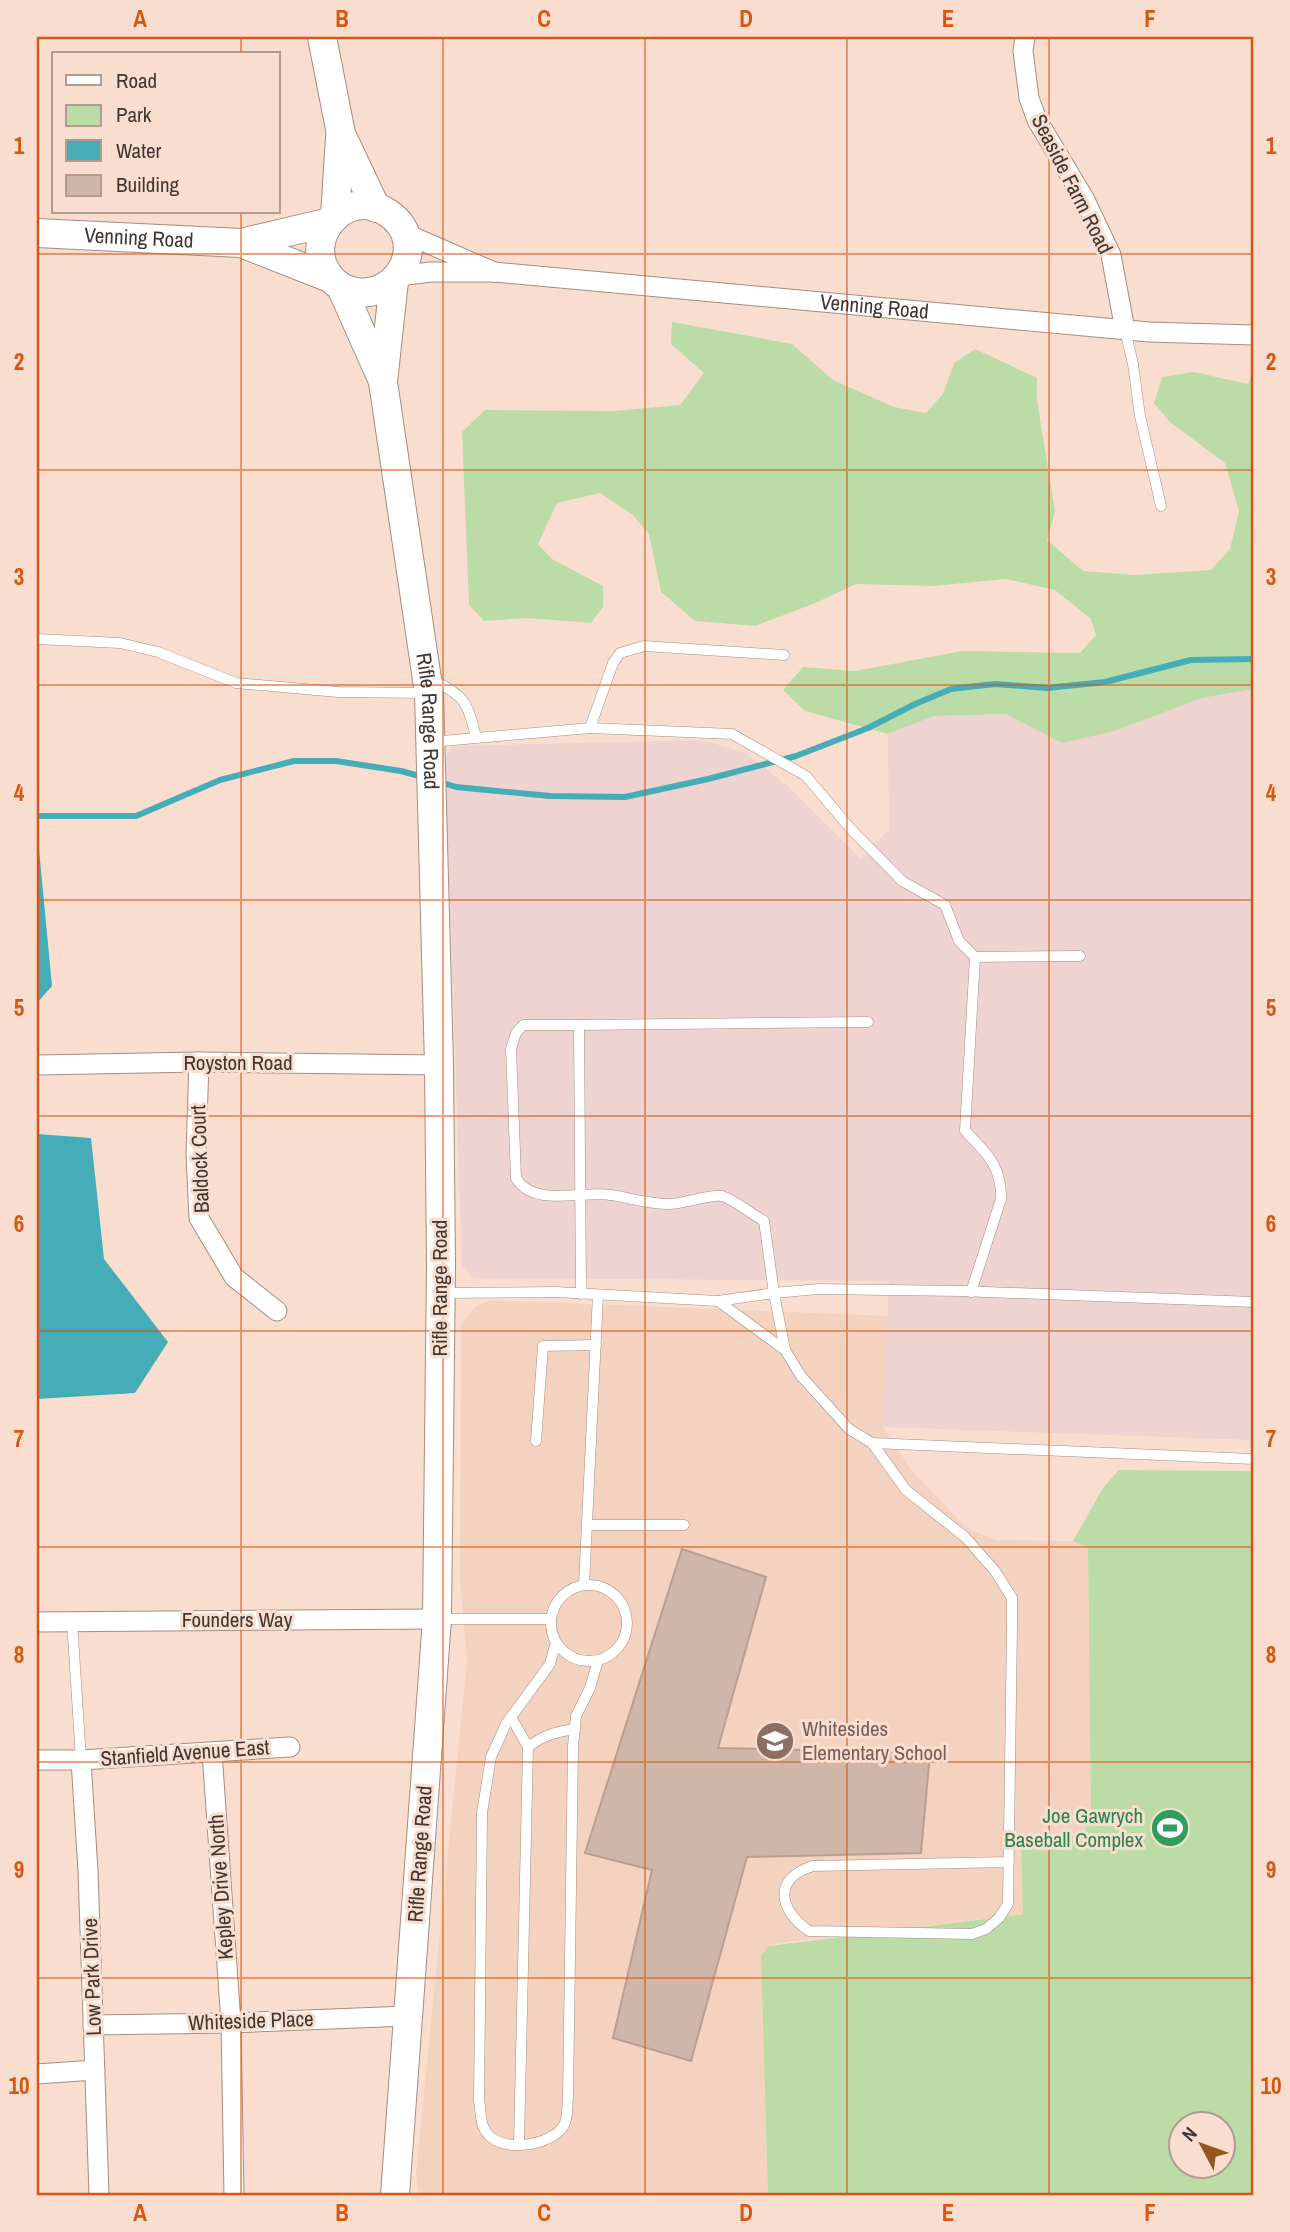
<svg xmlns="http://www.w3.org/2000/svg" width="1290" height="2232" font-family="'Archivo Narrow',sans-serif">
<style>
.built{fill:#f3d2bf}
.industrial{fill:#eed3d1}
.green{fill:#bbdca6;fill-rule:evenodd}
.water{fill:#45adb8}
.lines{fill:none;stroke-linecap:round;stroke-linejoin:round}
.stream{stroke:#45adb8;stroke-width:6}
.building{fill:#d0b5a9;stroke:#b99e92;stroke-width:2}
.service-casing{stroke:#a58c7f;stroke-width:11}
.minor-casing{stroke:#a58c7f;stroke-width:21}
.secondary-casing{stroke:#a58c7f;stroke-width:30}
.service{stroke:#fff;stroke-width:10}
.minor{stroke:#fff;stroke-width:19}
.secondary{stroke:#fff;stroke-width:28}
.grid{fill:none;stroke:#d75610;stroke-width:2;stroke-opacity:0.55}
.labels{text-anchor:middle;stroke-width:6;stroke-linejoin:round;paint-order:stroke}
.street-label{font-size:21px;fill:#413631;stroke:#f9ded0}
.education-label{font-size:21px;fill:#785e54;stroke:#f9ded0;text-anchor:start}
.leisure-label{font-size:21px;fill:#27864d;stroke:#f9ded0;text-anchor:end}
.neatline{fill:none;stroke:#d75610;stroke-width:2.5}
.grid-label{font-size:23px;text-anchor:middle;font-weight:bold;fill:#d75610}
</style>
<rect width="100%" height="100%" fill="#f9ded0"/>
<path class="built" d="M489 1300 888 1316 883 1427 912 1471 967 1528 996 1540 1073 1541 1088 1547 1091 1822 1023 1914 779 1943 769 1946 761 1956 768 2195H422L418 2190 416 2174 467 1660 460 1580 461 1325 475 1307Z"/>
<path class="industrial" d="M1253 689V1440L883 1427 889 1281 474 1278 462 1266 445 756 454 746 702 740 746 753 789 787 861 859 889 829 888 734 934 716 1005 714 1062 743 1116 731 1202 698Z"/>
<g class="green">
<path d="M672 322 792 344 833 380 894 407 926 413 943 394 954 363 975 349 1037 378V400L1055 512 1047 540 1083 571 1135 575 1211 570 1230 549 1239 511 1225 463 1170 422 1154 403 1162 377 1194 372 1248 384 1253 372V689L1202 698 1115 731 1062 743 1005 714 934 716 888 734 805 711 783 690 803 667 855 671 962 651 1080 653 1096 635 1091 619 1055 590 1006 579 933 586 856 584 813 604 755 626 695 621 661 592 649 534 633 515 600 493 557 503 538 544 552 559 603 586V607L591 623 527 618 484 621 469 605 462 432 485 410 614 411 680 405 704 373 671 344Z"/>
<path d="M1119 1470 1253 1471V2195H768L761 1956 769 1946 1023 1914 1021 1834 1080 1836 1091 1822 1088 1548 1073 1541 1103 1488ZM1182 2124H1224V2166H1182Z"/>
</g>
<g class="water">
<path d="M37 849H39L52 986 37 1003Z"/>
<path d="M37 1134 91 1138 104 1259 168 1342 135 1393 37 1399Z"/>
</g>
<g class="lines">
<g class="stream">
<path d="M440 782 456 787 550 796 625 797 708 779 796 756 868 728 915 704 951 689 995 684 1047 688 1105 682 1191 660 1253 659"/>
<path d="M37 816H136L220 780 294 761H336L401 771 423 777"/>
</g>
</g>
<path class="building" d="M682 1549 766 1577 718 1748 930 1753 921 1853 747 1857 691 2061 613 2038 652 1870 585 1853Z"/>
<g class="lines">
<g class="service-casing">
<g id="service">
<path d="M1125 330 1133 364 1140 416 1161 506"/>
<path d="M37 639 120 643 158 652 236 683 338 692 428 693"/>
<path d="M433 680C466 697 467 702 476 737"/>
<path d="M590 728 732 734 806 776 850 828 902 881 945 905 959 941 975 957 1080 956"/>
<path d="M431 742 590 728 613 663 620 653 644 646 784 655"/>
<path d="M579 1025 868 1022"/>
<path d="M971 1292 1001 1199C1002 1167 987 1153 965 1131L975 957"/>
<path d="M441 1293 556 1292 718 1301 774 1293 818 1289 961 1291 1253 1302"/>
<path d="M581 1294 579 1025H523L516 1033 511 1049 516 1178C533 1208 583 1190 611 1195 631 1198 648 1204 669 1204 683 1204 711 1194 722 1196 733 1199 753 1215 764 1221L774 1293 785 1350 801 1376 849 1429 872 1443 1253 1459"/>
<path d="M718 1301 785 1350"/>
<path d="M536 1441 543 1346 596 1345"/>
<path d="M872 1443 906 1490 965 1537 995 1571 1012 1598V1627L1008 1904 999 1918 986 1929 972 1934 809 1931C779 1910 772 1879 813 1866L1009 1862"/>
<path d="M587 1525H684"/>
<circle cx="589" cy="1623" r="38"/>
<path d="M584 1585 598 1295"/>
<path d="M441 1619H551"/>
<path d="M72 1621 81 1760"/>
<path d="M556 1642 550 1664 506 1724 491 1757 482 1813 479 2101C481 2109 480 2121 484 2128 495 2155 552 2147 564 2125 568 2118 567 2106 568 2098L573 1746 576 1716 590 1688 598 1660"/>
<path d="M511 1717 528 1747 519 2144"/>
<path d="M528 1747C543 1735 556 1732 575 1729"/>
</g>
</g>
<g class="minor-casing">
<g id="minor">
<path d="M1025 37 1023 51 1029 98 1037 120 1085 200 1111 255 1125 330"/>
<path id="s1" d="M494 272 1149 332 1253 335"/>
<path d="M398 276 431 272H494L404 233"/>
<path d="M199 1062 196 1154 199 1218 234 1277 277 1311"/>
<path d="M37 1065 199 1062 439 1065"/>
<path d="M37 1622 437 1619"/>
<path d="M212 1752 231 2023 234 2195"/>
<path d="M37 1760H81L290 1747"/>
<path d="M81 1760 88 1871 99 2195"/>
<path d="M93 2025 231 2023 408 2016"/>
<path d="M37 2074 95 2070"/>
</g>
</g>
<g class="secondary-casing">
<g id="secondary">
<path d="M322 37 341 134 376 208"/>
<path d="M335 217 340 137"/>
<path id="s2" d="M37 233 241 243 330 222"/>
<path d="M241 243 330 278"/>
<path id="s3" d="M394 281 383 382 429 693 439 1065 441 1265 437 1619 395 2195"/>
<path d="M341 287C392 312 434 244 388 213 341 181 291 253 341 287L382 379"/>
</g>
</g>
<use href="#service" class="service"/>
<use href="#minor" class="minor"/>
<use href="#secondary" class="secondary"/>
</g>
<path class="grid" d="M241 37V54M443 37V2195M645 37V2195M847 37V2195M1049 37V2195M241 212V2195M37 254H1253M37 470H1253M37 685H1253M37 900H1253M37 1116H1253M37 1331H1253M37 1547H1253M37 1762H1253M37 1978H1253"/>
<defs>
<g id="school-disc" transform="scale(2.0125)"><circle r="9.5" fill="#8d6e63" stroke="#f9ded0"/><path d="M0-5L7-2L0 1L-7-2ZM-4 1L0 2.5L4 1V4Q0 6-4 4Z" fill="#fff"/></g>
<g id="stadium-disc" transform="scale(2.0125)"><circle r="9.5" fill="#2e9e5b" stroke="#f9ded0"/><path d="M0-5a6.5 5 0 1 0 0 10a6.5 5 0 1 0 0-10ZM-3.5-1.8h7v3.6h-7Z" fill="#fff"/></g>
</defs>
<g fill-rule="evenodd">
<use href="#school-disc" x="775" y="1741"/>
<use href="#stadium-disc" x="1170" y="1828"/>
</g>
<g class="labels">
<g class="street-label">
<text transform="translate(1072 184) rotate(63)" y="7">Seaside Farm Road</text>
<text dy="7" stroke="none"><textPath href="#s2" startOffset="102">Venning Road</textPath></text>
<text dy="7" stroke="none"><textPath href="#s1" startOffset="382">Venning Road</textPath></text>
<text dy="7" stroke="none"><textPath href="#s3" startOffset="444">Rifle Range Road</textPath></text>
<text x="238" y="1070">Royston Road</text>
<text transform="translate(200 1159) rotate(-92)" y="7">Baldock Court</text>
<text transform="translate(440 1288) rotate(-90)" y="7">Rifle Range Road</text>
<text x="237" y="1627">Founders Way</text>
<text transform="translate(185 1753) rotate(-4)" y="7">Stanfield Avenue East</text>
<text transform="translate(420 1854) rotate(-86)" y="7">Rifle Range Road</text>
<text transform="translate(221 1887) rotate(-94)" y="7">Kepley Drive North</text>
<text transform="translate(92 1977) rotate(-92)" y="7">Low Park Drive</text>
<text transform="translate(251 2021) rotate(-2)" y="7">Whiteside Place</text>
</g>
<g class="education-label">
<text x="802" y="1736">Whitesides<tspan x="802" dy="24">Elementary School</tspan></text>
</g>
<g class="leisure-label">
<text x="1143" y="1823">Joe Gawrych<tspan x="1143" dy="24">Baseball Complex</tspan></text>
</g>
</g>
<rect width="1290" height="2232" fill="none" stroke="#f9ded0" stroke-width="77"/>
<rect x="52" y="52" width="228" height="161" fill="#f9ded0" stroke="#af9b90" stroke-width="2"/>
<rect x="66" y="75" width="35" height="10" fill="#ffffff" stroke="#af9b90" stroke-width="2"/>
<text x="116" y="88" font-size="21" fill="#413631">Road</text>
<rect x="66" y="105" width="35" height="21" fill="#bbdca6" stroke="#af9b90" stroke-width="2"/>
<text x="116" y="122" font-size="21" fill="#413631">Park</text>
<rect x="66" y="140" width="35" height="21" fill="#45adb8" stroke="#af9b90" stroke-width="2"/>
<text x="116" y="158" font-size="21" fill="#413631">Water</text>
<rect x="66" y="175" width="35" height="21" fill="#d0b5a9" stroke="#af9b90" stroke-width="2"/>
<text x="116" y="192" font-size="21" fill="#413631">Building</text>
<g transform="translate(1202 2145) rotate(311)"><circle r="33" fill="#f9ded0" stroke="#af9b90" stroke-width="2"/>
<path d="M0-5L12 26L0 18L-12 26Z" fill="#95561c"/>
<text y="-10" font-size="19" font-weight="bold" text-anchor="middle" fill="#413631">N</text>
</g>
<rect x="38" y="38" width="1214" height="2156" class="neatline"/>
<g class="grid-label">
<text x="140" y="27">A</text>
<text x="342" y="27">B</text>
<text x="544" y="27">C</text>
<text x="746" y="27">D</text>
<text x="948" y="27">E</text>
<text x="1150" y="27">F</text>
<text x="19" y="154">1</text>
<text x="1271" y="154">1</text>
<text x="19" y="370">2</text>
<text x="1271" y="370">2</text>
<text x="19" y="585">3</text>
<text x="1271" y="585">3</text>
<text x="19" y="801">4</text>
<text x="1271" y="801">4</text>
<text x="19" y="1016">5</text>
<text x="1271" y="1016">5</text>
<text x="19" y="1232">6</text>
<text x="1271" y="1232">6</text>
<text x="19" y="1447">7</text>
<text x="1271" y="1447">7</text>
<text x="19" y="1663">8</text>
<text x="1271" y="1663">8</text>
<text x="19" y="1878">9</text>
<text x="1271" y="1878">9</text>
<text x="19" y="2094">10</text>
<text x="1271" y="2094">10</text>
<text x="140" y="2221">A</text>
<text x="342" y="2221">B</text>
<text x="544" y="2221">C</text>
<text x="746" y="2221">D</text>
<text x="948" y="2221">E</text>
<text x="1150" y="2221">F</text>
</g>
</svg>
